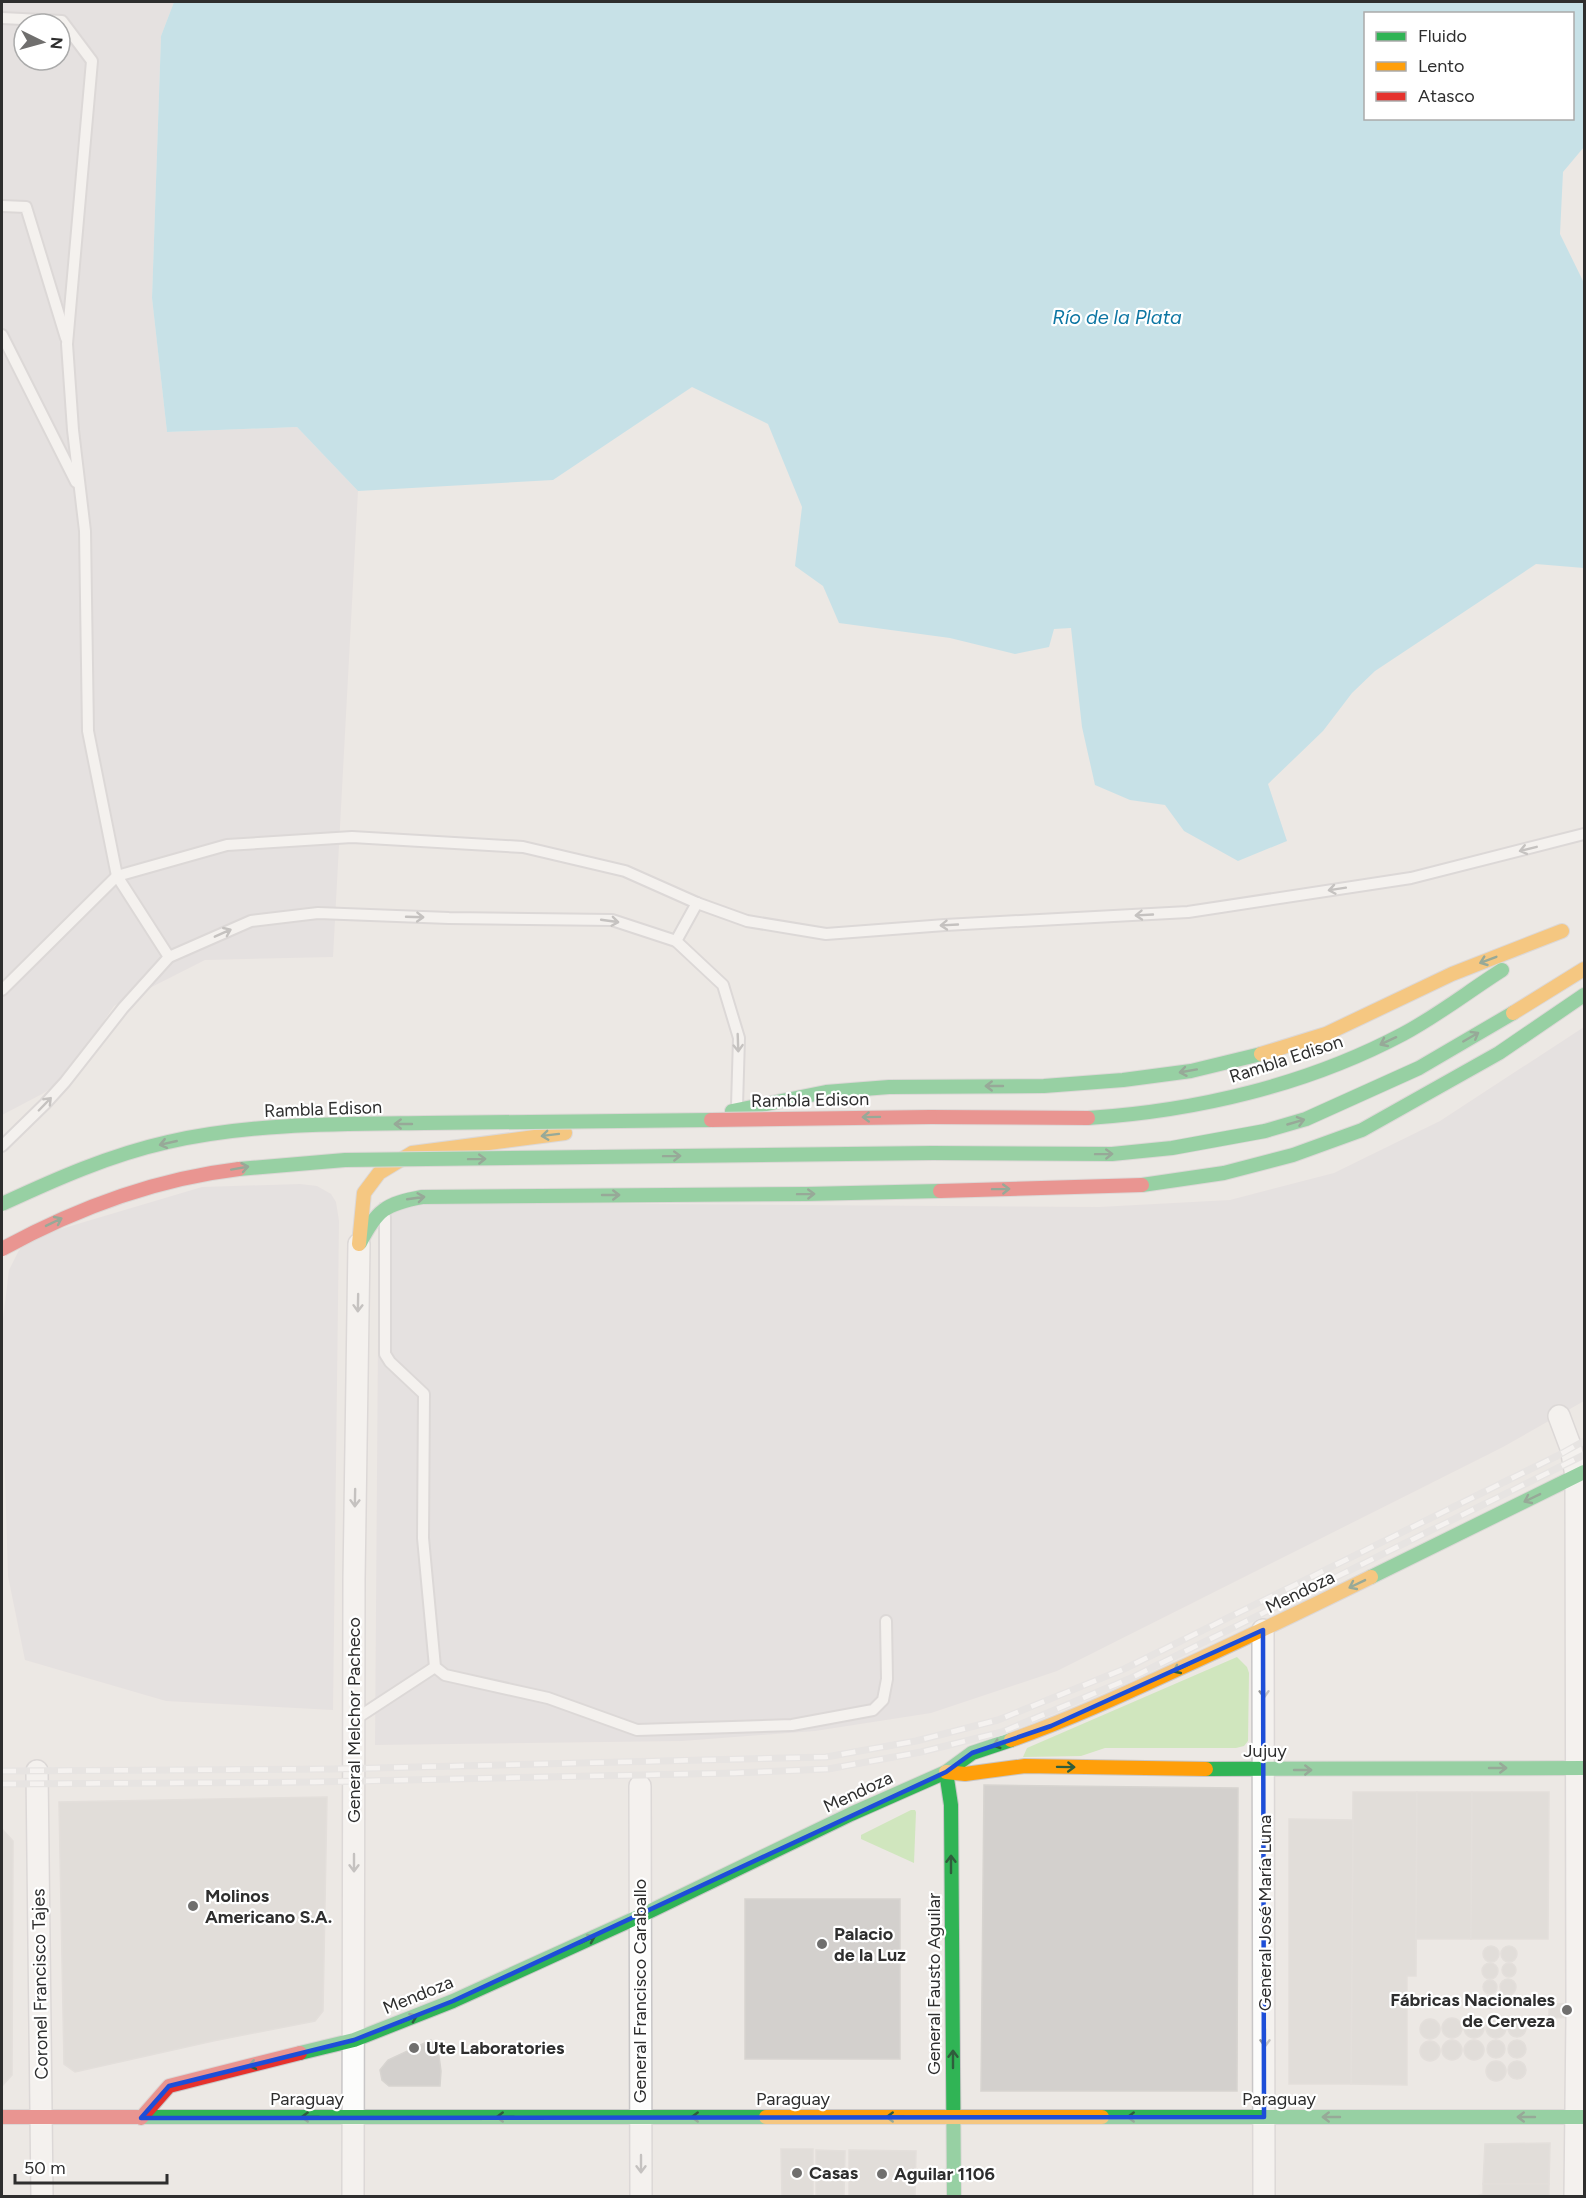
<svg xmlns="http://www.w3.org/2000/svg" width="1586" height="2198" font-family="Figtree,sans-serif">
<style>
.industrial{fill:#dcd9db;fill-rule:evenodd}
.green{fill:#d0e6be}
.water{fill:#99daec;fill-rule:evenodd}
.building{fill:#d3d0cd;stroke:#d7d4d0;stroke-width:1.5}
.lines{fill:none;stroke-linecap:round;stroke-linejoin:round}
.lane-casing{stroke:#c8c6c7;stroke-width:14}
.street-casing{stroke:#c8c6c7;stroke-width:24}
.fast-casing{stroke:#c8c6c7;stroke-width:16}
.slow-casing{stroke:#c8c6c7;stroke-width:16}
.jam-casing{stroke:#c8c6c7;stroke-width:16}
.lane{stroke:#fcfcfb;stroke-width:10}
.street{stroke:#fcfcfb;stroke-width:21}
.fast{stroke:#30b455;stroke-width:14}
.slow{stroke:#ff9f0a;stroke-width:14}
.jam{stroke:#e5322d;stroke-width:14}
.rail-casing{stroke:#dfe0e1;stroke-width:7}
.rail{stroke:#fff;stroke-width:4.5;stroke-dasharray:14;stroke-linecap:butt}
.fast-bridge-casing{stroke:#c6c5c4;stroke-width:16;stroke-linecap:butt}
.jam-bridge-casing{stroke:#c6c5c4;stroke-width:16;stroke-linecap:butt}
.fast-bridge{stroke:#30b455;stroke-width:14}
.jam-bridge{stroke:#e5322d;stroke-width:14}
.oneway{stroke:#959594}
.oneway2{stroke:#2f5d3c}
.marked{fill:none;stroke:#1d4ed8;stroke-width:4.5;stroke-linejoin:round}
.poi-dot{fill:#706f6e;stroke:#fff;stroke-width:2}
.labels{text-anchor:middle;stroke-width:4.5;stroke-linejoin:round;paint-order:stroke}
.street-label{font-size:18px;fill:#2e2e2e;stroke:#fff}
.poi-label{font-size:18px;font-weight:bold;fill:#2e2e2e;stroke:#fff;text-anchor:start}
.water-label{font-size:20px;font-style:italic;fill:#0d76a3;stroke:#fff}
</style>
<rect width="100%" height="100%" fill="#ece8e4"/>
<g class="industrial">
<path d="M2 2H174L161 36 152 298 167 432 297 427 358 491 333 957 205 960 114 1006 65 1079 42 1094 2 1115ZM24 24H60V60H24Z"/>
<path d="M1584 1027V1401L1503 1447 1057 1671 931 1713 815 1731 682 1741 375 1745 379 1202 1099 1207 1230 1200 1334 1173 1440 1121Z"/>
<path d="M300 1184 317 1186 331 1194 336 1202 339 1221 333 1710 166 1701 25 1660 8 1576 4 1446 3 1319 9 1270 18 1252 27 1239 202 1187Z"/>
</g>
<g class="green">
<path d="M1237 1657 1247 1667 1249 1673 1248 1741 1244 1746 1236 1748H1105L1081 1756 1023 1757 1027 1748Z"/>
<path d="M911 1810H915L916 1812 914 1863 861 1839V1835Z"/>
</g>
<path class="water" d="M174 2H1584V147L1563 172 1560 234 1584 283V568L1536 564 1375 671 1352 693 1323 731 1268 784 1287 841 1238 861 1184 831 1165 805 1130 800 1095 785 1082 727 1071 628 1054 629 1049 647 1015 654 950 638 839 623 823 586 795 566 802 507 768 424 692 387 553 480 358 491 297 427 167 432 152 298 161 36ZM1366 14H1572V118H1366Z"/>
<g class="building">
<path d="M984 1785 1238 1788 1237 2091H981Z"/>
<path d="M1353 1792H1417L1416 1976H1407V2085L1351 2084Z"/>
<path d="M1417 1792H1472L1471 1939H1416Z"/>
<path d="M1472 1792H1549L1548 1939H1471Z"/>
<path d="M327 1797 323 2011 315 2021 213 2041 75 2072 64 2064 59 1802Z"/>
<path d="M1289 1819 1353 1820 1351 2084H1289Z"/>
<path d="M2 1829 13 1841 12 2075 2 2086Z"/>
<rect x="745" y="1899" width="155" height="160"/>
<circle cx="1491" cy="1954" r="8"/>
<circle cx="1509" cy="1954" r="8"/>
<circle cx="1509" cy="1970" r="7"/>
<circle cx="1490" cy="1971" r="8"/>
<circle cx="1508" cy="1987" r="8"/>
<circle cx="1490" cy="1987" r="7"/>
<circle cx="1506" cy="2001" r="6"/>
<circle cx="1490" cy="2002" r="6"/>
<path d="M1584 2003V2017L1549 2018V2004Z"/>
<circle cx="1452" cy="2028" r="10"/>
<circle cx="1474" cy="2028" r="10"/>
<circle cx="1496" cy="2028" r="10"/>
<circle cx="1517" cy="2028" r="9"/>
<circle cx="1430" cy="2029" r="10"/>
<circle cx="1496" cy="2049" r="9"/>
<circle cx="1517" cy="2049" r="9"/>
<path d="M431 2040 439 2056 441 2071 440 2086H389L382 2080 380 2070 388 2060Z"/>
<circle cx="1452" cy="2050" r="10"/>
<circle cx="1474" cy="2050" r="10"/>
<circle cx="1430" cy="2051" r="10"/>
<circle cx="1517" cy="2070" r="9"/>
<circle cx="1496" cy="2071" r="10"/>
<path d="M1550 2143 1549 2184H1483L1485 2144Z"/>
<path d="M781 2149H813V2196H782Z"/>
<path d="M816 2150 845 2151 844 2196H816Z"/>
<path d="M849 2150 916 2151 915 2196H849Z"/>
<path d="M1483 2184H1549V2196H1477L1483 2194Z"/>
</g>
<g class="lines">
<g class="lane-casing">
<g id="lane">
<path d="M2 18 62 21 92 61 67 344 73 430 85 531 88 731 117 876 169 957"/>
<path d="M2 206 26 207 66 338"/>
<path d="M2 335 76 482"/>
<path d="M676 941 697 903"/>
<path d="M2 990 117 876 227 845 352 837 523 847 625 871 697 903 747 921 826 934 945 925 1188 912 1411 878 1584 834"/>
<path d="M2 1146 45 1104 65 1082 123 1008 169 957 251 921 318 913 449 918 612 920 676 941 723 985 739 1038 737 1106"/>
<path d="M385 1217V1354L390 1362 424 1394 423 1538 435 1667 445 1675 548 1698 637 1730 792 1725 873 1710 883 1700 887 1679 886 1621"/>
<path d="M354 1720 435 1667"/>
</g>
</g>
<g class="street-casing">
<g id="street">
<path d="M1559 1416 1571 1448 1576 1476 1577 2003"/>
<path d="M1263 1630 1264 2196"/>
<path d="M37 1771 42 2196"/>
<path d="M640 1786 641 2196"/>
<path d="M353 2196 354 1580 359 1244"/>
<path d="M1575 2196 1577 2017"/>
</g>
</g>
<g class="fast-casing">
<g id="fast">
<path d="M732 1111 826 1092 889 1087 1044 1086 1123 1080 1191 1071 1261 1054"/>
<path d="M1088 1118C1196 1111 1307 1085 1403 1034 1437 1016 1469 991 1502 970"/>
<path d="M932 1153 1112 1154 1172 1148 1265 1131 1306 1119 1419 1068 1513 1013"/>
<path d="M1142 1185 1224 1173 1293 1155 1362 1130 1499 1053 1584 995"/>
<path d="M360 1243C377 1210 385 1204 422 1197L806 1194 940 1191"/>
<path d="M1371 1577 1584 1472"/>
<path d="M1206 1769 1584 1768"/>
<path d="M946 1772 951 1805 954 2196"/>
<path d="M300 2053 354 2040 453 2001 640 1916 851 1814 946 1772 972 1753 1011 1740"/>
<path d="M137 2117H766"/>
<path d="M1102 2117H1584"/>
</g>
</g>
<g class="slow-casing">
<g id="slow">
<path d="M1513 1013 1584 969"/>
<path d="M1261 1054 1326 1034 1452 974 1562 931"/>
<path d="M359 1244 364 1193 379 1173 412 1153 565 1133"/>
<path d="M1011 1740C1068 1720 1122 1695 1176 1670 1242 1640 1306 1609 1371 1577"/>
<path d="M946 1772 965 1774 1025 1766 1206 1769"/>
<path d="M766 2117H1102"/>
</g>
</g>
<g class="jam-casing">
<g id="jam">
<path d="M930 1117 1088 1118"/>
<path d="M940 1191 1142 1185"/>
<path d="M2 2117H137"/>
<path d="M141 2118 169 2086 300 2053"/>
</g>
</g>
<use href="#lane" class="lane"/>
<use href="#street" class="street"/>
<use href="#fast" class="fast"/>
<use href="#slow" class="slow"/>
<use href="#jam" class="jam"/>
<g class="rail-casing">
<g id="rail">
<path d="M2 1771 334 1769 826 1757 916 1741 998 1720 1124 1669 1557 1456 1584 1441"/>
<path d="M2 1784 315 1782 735 1773 828 1769 921 1752 1002 1732 1131 1678 1584 1455"/>
</g>
</g>
<use href="#rail" class="rail"/>
<g class="fast-bridge-casing">
<g id="fast-bridge">
<path d="M239 1169 345 1160 932 1153"/>
<path d="M2 1204C56 1179 110 1155 168 1142 251 1123 340 1124 425 1123 521 1122 616 1121 711 1120"/>
</g>
</g>
<g class="jam-bridge-casing">
<g id="jam-bridge">
<path d="M711 1120 930 1117"/>
<path d="M2 1249C77 1208 154 1179 239 1169"/>
</g>
</g>
<use href="#fast-bridge" class="fast-bridge"/>
<use href="#jam-bridge" class="jam-bridge"/>
</g>
<defs><path id="oneway-shaft" d="M-6 0H5M1.5-3L5.5 0L1.5 3" fill="none" stroke-width="1.6" stroke-linecap="round" stroke-linejoin="round" transform="scale(1.5)"/></defs>
<g class="oneway">
<use href="#oneway-shaft" transform="translate(1528 849) rotate(166)"/>
<use href="#oneway-shaft" transform="translate(1337 889) rotate(171)"/>
<use href="#oneway-shaft" transform="translate(1144 915) rotate(177)"/>
<use href="#oneway-shaft" transform="translate(415 917) rotate(2)"/>
<use href="#oneway-shaft" transform="translate(610 921) rotate(8)"/>
<use href="#oneway-shaft" transform="translate(949 925) rotate(177)"/>
<use href="#oneway-shaft" transform="translate(223 933) rotate(-24)"/>
<use href="#oneway-shaft" transform="translate(738 1043) rotate(88)"/>
<use href="#oneway-shaft" transform="translate(45 1104) rotate(-46)"/>
<use href="#oneway-shaft" transform="translate(358 1303) rotate(91)"/>
<use href="#oneway-shaft" transform="translate(355 1498) rotate(91)"/>
<use href="#oneway-shaft" transform="translate(1264 1689) rotate(89)"/>
<use href="#oneway-shaft" transform="translate(354 1863) rotate(90)"/>
<use href="#oneway-shaft" transform="translate(1265 2038) rotate(90)"/>
<use href="#oneway-shaft" transform="translate(641 2164) rotate(90)"/>
</g>
<g class="oneway2">
<use href="#oneway-shaft" transform="translate(1488 960) rotate(159)"/>
<use href="#oneway-shaft" transform="translate(1471 1037) rotate(-30)"/>
<use href="#oneway-shaft" transform="translate(1388 1041) rotate(155)"/>
<use href="#oneway-shaft" transform="translate(1188 1071) rotate(170)"/>
<use href="#oneway-shaft" transform="translate(994 1086) rotate(180)"/>
<use href="#oneway-shaft" transform="translate(871 1117) rotate(179)"/>
<use href="#oneway-shaft" transform="translate(1296 1122) rotate(-16)"/>
<use href="#oneway-shaft" transform="translate(403 1124) rotate(-180)"/>
<use href="#oneway-shaft" transform="translate(550 1135) rotate(173)"/>
<use href="#oneway-shaft" transform="translate(168 1143) rotate(167)"/>
<use href="#oneway-shaft" transform="translate(1104 1154) rotate(-1)"/>
<use href="#oneway-shaft" transform="translate(672 1156) rotate(-1)"/>
<use href="#oneway-shaft" transform="translate(477 1159) rotate(-1)"/>
<use href="#oneway-shaft" transform="translate(240 1168) rotate(-10)"/>
<use href="#oneway-shaft" transform="translate(1001 1189) rotate(-1)"/>
<use href="#oneway-shaft" transform="translate(806 1194) rotate(-1)"/>
<use href="#oneway-shaft" transform="translate(611 1195)"/>
<use href="#oneway-shaft" transform="translate(416 1198) rotate(-8)"/>
<use href="#oneway-shaft" transform="translate(54 1222) rotate(-26)"/>
<use href="#oneway-shaft" transform="translate(1532 1498) rotate(154)"/>
<use href="#oneway-shaft" transform="translate(1357 1584) rotate(154)"/>
<use href="#oneway-shaft" transform="translate(1181 1668) rotate(155)"/>
<use href="#oneway-shaft" transform="translate(1001 1743) rotate(161)"/>
<use href="#oneway-shaft" transform="translate(1066 1767) rotate(1)"/>
<use href="#oneway-shaft" transform="translate(1498 1768)"/>
<use href="#oneway-shaft" transform="translate(1303 1770)"/>
<use href="#oneway-shaft" transform="translate(951 1864) rotate(-90)"/>
<use href="#oneway-shaft" transform="translate(587 1940) rotate(-24)"/>
<use href="#oneway-shaft" transform="translate(409 2019) rotate(-22)"/>
<use href="#oneway-shaft" transform="translate(953 2059) rotate(-90)"/>
<use href="#oneway-shaft" transform="translate(257 2064) rotate(166)"/>
<use href="#oneway-shaft" transform="translate(310 2117) rotate(180)"/>
<use href="#oneway-shaft" transform="translate(505 2117) rotate(-180)"/>
<use href="#oneway-shaft" transform="translate(700 2117) rotate(180)"/>
<use href="#oneway-shaft" transform="translate(895 2117) rotate(180)"/>
<use href="#oneway-shaft" transform="translate(1136 2117) rotate(180)"/>
<use href="#oneway-shaft" transform="translate(1331 2117) rotate(180)"/>
<use href="#oneway-shaft" transform="translate(1526 2117) rotate(180)"/>
</g>
<path d="M0 0H1586V2198H0ZM1263 1630 1264 2117 141 2118 169 2086 354 2040 453 2001 946 1772 972 1753 1051 1726Z" fill="#ece8e4" fill-opacity=".55" fill-rule="evenodd"/>
<path class="marked" d="M1263 1630 1264 2117 141 2118 169 2086 354 2040 453 2001 946 1772 972 1753 1051 1726Z"/>
<g class="poi-dot">
<circle cx="193" cy="1906" r="6"/>
<circle cx="822" cy="1944" r="6"/>
<circle cx="1567" cy="2010" r="6"/>
<circle cx="414" cy="2048" r="6"/>
<circle cx="797" cy="2173" r="6"/>
<circle cx="882" cy="2174" r="6"/>
</g>
<g class="labels">
<g class="street-label">
<text transform="translate(1286 1059) rotate(-18)" y="6">Rambla Edison</text>
<text transform="translate(810 1100) rotate(-1)" y="6">Rambla Edison</text>
<text transform="translate(323 1109) rotate(-2)" y="6">Rambla Edison</text>
<text transform="translate(1300 1592) rotate(-26)" y="6">Mendoza</text>
<text transform="translate(354 1720) rotate(-90)" y="6">General Melchor Pacheco</text>
<text x="1265" y="1757">Jujuy</text>
<text transform="translate(858 1792) rotate(-25)" y="6">Mendoza</text>
<text transform="translate(1265 1913) rotate(-90)" y="6">General José María Luna</text>
<text transform="translate(40 1984) rotate(-91)" y="6">Coronel Francisco Tajes</text>
<text transform="translate(934 1984) rotate(-90)" y="6">General Fausto Aguilar</text>
<text transform="translate(640 1991) rotate(-90)" y="6">General Francisco Caraballo</text>
<text transform="translate(418 1995) rotate(-22)" y="6">Mendoza</text>
<text x="307" y="2105">Paraguay</text>
<text x="793" y="2105">Paraguay</text>
<text x="1279" y="2105">Paraguay</text>
</g>
<g class="poi-label">
<text x="205" y="1902">Molinos<tspan x="205" dy="21">Americano S.A.</tspan></text>
<text x="834" y="1940">Palacio<tspan x="834" dy="21">de la Luz</tspan></text>
<text x="1555" y="2006" text-anchor="end">Fábricas Nacionales<tspan x="1555" dy="21">de Cerveza</tspan></text>
<text x="426" y="2054">Ute Laboratories</text>
<text x="809" y="2179">Casas</text>
<text x="894" y="2180">Aguilar 1106</text>
</g>
<g class="water-label">
<text x="1117" y="324">Río de la Plata</text>
</g>
</g>
<rect width="1586" height="2198" fill="none" stroke="#2e2e2e" stroke-width="6"/>
<rect x="1364" y="12" width="210" height="108" fill="#ffffff" stroke="#ababab" stroke-width="1.5"/>
<rect x="1376" y="32" width="30" height="9" fill="#30b455" stroke="#ababab" stroke-width="1.5"/>
<text x="1418" y="42" font-size="18" fill="#2e2e2e">Fluido</text>
<rect x="1376" y="62" width="30" height="9" fill="#ff9f0a" stroke="#ababab" stroke-width="1.5"/>
<text x="1418" y="72" font-size="18" fill="#2e2e2e">Lento</text>
<rect x="1376" y="92" width="30" height="9" fill="#e5322d" stroke="#ababab" stroke-width="1.5"/>
<text x="1418" y="102" font-size="18" fill="#2e2e2e">Atasco</text>
<g transform="translate(42 42) rotate(95)"><circle r="28" fill="#ffffff" stroke="#ababab" stroke-width="1.5"/>
<path d="M0-4.5L10 22L0 15L-10 22Z" fill="#706f6e"/>
<text y="-9" font-size="16" font-weight="bold" text-anchor="middle" fill="#2e2e2e">N</text>
</g>
<path d="M15 2174v9h152v-9" fill="none" stroke="#2e2e2e" stroke-width="3"/>
<text x="24" y="2174" font-size="18" fill="#2e2e2e" stroke="#ffffff" stroke-width="4.5" paint-order="stroke">50 m</text>
</svg>
